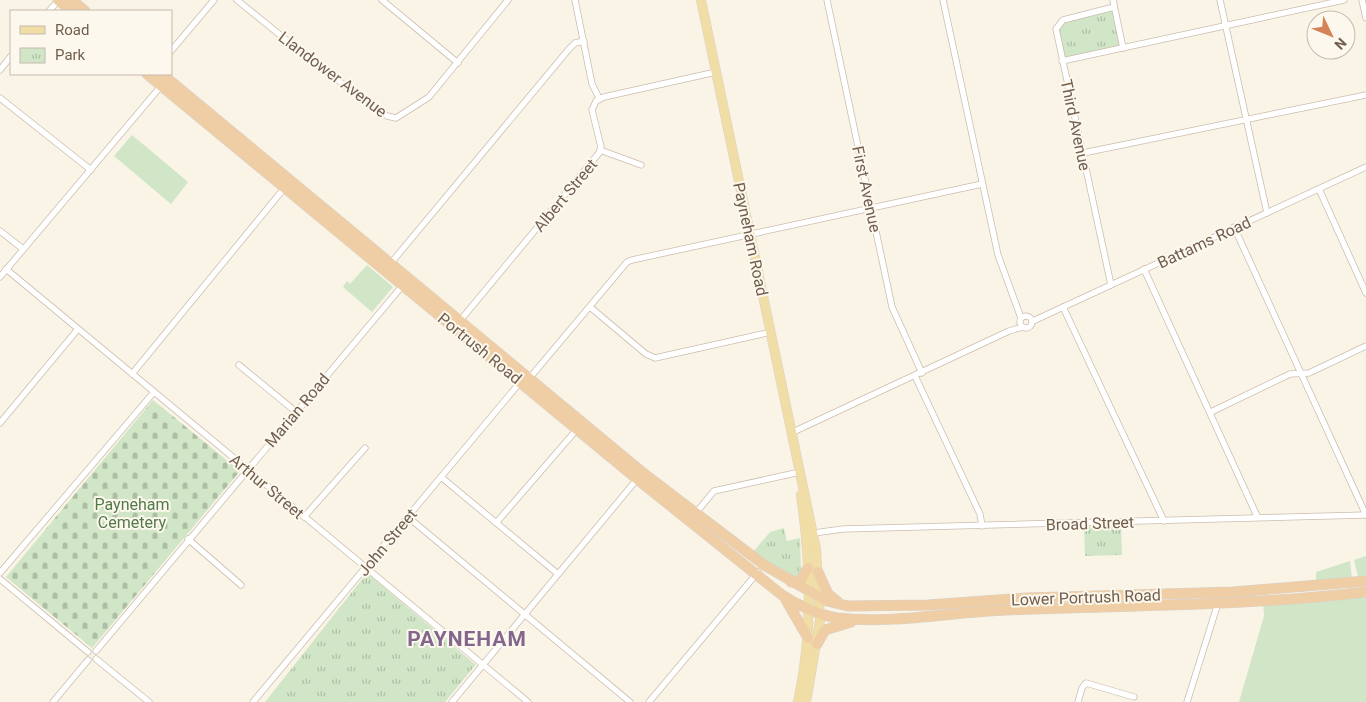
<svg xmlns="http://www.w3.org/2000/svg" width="1366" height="702" font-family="Roboto,sans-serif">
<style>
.green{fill:#d0e6c7}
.cemetery{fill:url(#cemetery-stones)}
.park{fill:url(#park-tufts)}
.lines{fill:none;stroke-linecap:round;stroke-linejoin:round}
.minor-casing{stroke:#cbbdae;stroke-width:7}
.primary-casing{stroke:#d7d2cd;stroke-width:10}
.trunk-casing{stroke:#d7d2cd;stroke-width:11}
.minor{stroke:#fff;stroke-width:5.5}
.primary{stroke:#f1dda6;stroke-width:9}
.trunk{stroke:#efcea6;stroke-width:10}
.labels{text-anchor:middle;stroke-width:4;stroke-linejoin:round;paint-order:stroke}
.street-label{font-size:16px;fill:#715e4e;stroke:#fdf8ed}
.park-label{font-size:16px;fill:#547a4b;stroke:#fdf8ed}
.district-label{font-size:21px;font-weight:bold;letter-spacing:1px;fill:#83668c;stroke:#fdf8ed}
</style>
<defs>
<pattern id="cemetery-stones" width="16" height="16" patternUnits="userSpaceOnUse" patternTransform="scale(1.25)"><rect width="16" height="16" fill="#d0e6c7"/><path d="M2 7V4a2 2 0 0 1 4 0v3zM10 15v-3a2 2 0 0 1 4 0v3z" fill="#adbea4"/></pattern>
<pattern id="park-tufts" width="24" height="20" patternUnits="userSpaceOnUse" patternTransform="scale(1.25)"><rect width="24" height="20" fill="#d0e6c7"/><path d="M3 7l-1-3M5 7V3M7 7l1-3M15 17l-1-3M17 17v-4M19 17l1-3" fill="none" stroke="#adbea4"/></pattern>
</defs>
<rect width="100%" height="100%" fill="#faf4e7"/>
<g class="green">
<path d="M132 135 188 182 171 204 114 156Z"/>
<path d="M367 265 393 287 372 312 343 287 347 281 350 284Z"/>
<path d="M1366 556V576L1358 577 1354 560Z"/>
<path d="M1350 561 1352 578 1316 581V572Z"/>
<path d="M1366 592V702H1239L1264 616 1263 600Z"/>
</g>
<path class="cemetery" d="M153 400 240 471 92 648 6 577Z"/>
<g class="park">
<path d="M1114 7 1123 48 1062 61 1057 25 1059 21Z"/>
<path d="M1121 525 1122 555 1085 556 1084 527Z"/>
<path d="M784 528 787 541 800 538 801 573 799 576 792 579 753 552 770 532Z"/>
<path d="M367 573 476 665 473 668 445 702H265Z"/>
</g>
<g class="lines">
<g class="minor-casing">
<g id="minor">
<path d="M237 0 317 65 387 116 396 118 429 97 508 0"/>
<path d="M382 0 458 63"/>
<path d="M575 0 592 84 599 98"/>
<path d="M827 0 892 307 922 373"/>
<path d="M943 0 998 255 1021 318"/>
<path d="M1113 0 1123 48"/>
<path d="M1220 0 1267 213"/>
<path d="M1362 0 1366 18"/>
<path d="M49 11 59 0"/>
<path d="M171 51 214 0"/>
<path d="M1062 61 1344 0"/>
<path d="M0 70 11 56"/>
<path d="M0 98 91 170"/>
<path d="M600 150 641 165"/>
<path d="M1083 153 1366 95"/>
<path d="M1319 189 1366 293"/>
<path d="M1234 227 1366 515"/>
<path d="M0 231 23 249"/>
<path d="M391 263 569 49 575 43 584 41"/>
<path d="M6 269 528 702"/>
<path d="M1144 269 1257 516"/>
<path d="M0 277 161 86"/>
<path d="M1111 285 1056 29 1063 20 1114 7"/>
<path d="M590 307 646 354 655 358 771 332"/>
<path d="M1063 307 1164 521"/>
<circle cx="1026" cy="322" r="6"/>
<path d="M1033 321 1366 167"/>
<path d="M459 322 599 153 601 147 592 110 596 101 604 97 716 72"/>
<path d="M239 365 295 411"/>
<path d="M132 374 286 186"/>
<path d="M915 376 980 514 982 526"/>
<path d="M1211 412 1290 374 1309 373 1366 346"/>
<path d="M0 423 78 329"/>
<path d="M793 432 1009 331 1023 327"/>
<path d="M441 477 558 574"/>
<path d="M695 514 714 491 800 472"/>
<path d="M304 517 365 448"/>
<path d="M408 517 630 702"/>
<path d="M496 523 578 428"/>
<path d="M814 533 843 529 1366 515"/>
<path d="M188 539 241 585"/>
<path d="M0 573 154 392"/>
<path d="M0 579 88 652"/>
<path d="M96 651 403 285"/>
<path d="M96 659 149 702"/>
<path d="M53 702 88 660"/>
<path d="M253 702 517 386 533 374 627 262 632 260 982 184"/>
<path d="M452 702 638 478"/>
<path d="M649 702 758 572"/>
<path d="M1078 702 1082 688 1086 683 1134 697"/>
<path d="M1187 702 1218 603"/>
</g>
</g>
<g class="primary-casing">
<g id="primary">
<path d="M701 0 816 549 820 620 806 702"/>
<path d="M798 702C813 634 811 564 801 495"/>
</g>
</g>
<g class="trunk-casing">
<g id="trunk">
<path d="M58 0 72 11"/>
<path d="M72 0 85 11"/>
<path d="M147 74 637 479 782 595C797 605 819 615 837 618 894 624 951 612 1007 610 1127 605 1247 606 1366 592"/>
<path d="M162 74 642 472 764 565 827 601 848 606 928 605 1026 598 1233 592 1366 581"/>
<path d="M818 572 828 594 838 602"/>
<path d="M791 582 800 581 808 568"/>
<path d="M786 600 808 638"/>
<path d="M817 644 825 630 851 622"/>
</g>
</g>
<use href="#minor" class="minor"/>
<use href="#primary" class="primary"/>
<use href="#trunk" class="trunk"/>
</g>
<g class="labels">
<g class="street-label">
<text transform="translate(333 74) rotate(37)" y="6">Llandower Avenue</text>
<text transform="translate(1076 125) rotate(78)" y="6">Third Avenue</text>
<text transform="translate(867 189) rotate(78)" y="6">First Avenue</text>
<text transform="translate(565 195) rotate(-50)" y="6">Albert Street</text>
<text transform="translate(751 239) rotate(78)" y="6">Payneham Road</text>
<text transform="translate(1204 242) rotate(-25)" y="6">Battams Road</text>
<text transform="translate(480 348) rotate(39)" y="6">Portrush Road</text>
<text transform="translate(297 410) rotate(-50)" y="6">Marian Road</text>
<text transform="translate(267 486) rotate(40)" y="6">Arthur Street</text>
<text transform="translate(1090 523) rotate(-2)" y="6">Broad Street</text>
<text transform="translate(387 542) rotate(-50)" y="6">John Street</text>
<text transform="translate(1086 597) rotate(-2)" y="6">Lower Portrush Road</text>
</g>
<g class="park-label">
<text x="132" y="510">Payneham<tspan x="132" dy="18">Cemetery</tspan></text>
</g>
<g class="district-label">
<text x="467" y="646">PAYNEHAM</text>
</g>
</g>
<rect x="10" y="10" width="162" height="65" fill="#fdf8ed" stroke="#c5baad"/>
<rect x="20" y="26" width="25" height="8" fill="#f1dda6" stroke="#c5baad"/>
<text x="55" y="35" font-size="15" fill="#715e4e">Road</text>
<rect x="20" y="48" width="25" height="15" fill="url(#park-tufts)" stroke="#c5baad"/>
<text x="55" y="60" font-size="15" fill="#715e4e">Park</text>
<g transform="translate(1331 35) rotate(133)"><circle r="24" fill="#fdf8ed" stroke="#c5baad"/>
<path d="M0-4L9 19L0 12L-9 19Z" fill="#d68259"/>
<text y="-8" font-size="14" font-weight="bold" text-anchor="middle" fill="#715e4e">N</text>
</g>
</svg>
